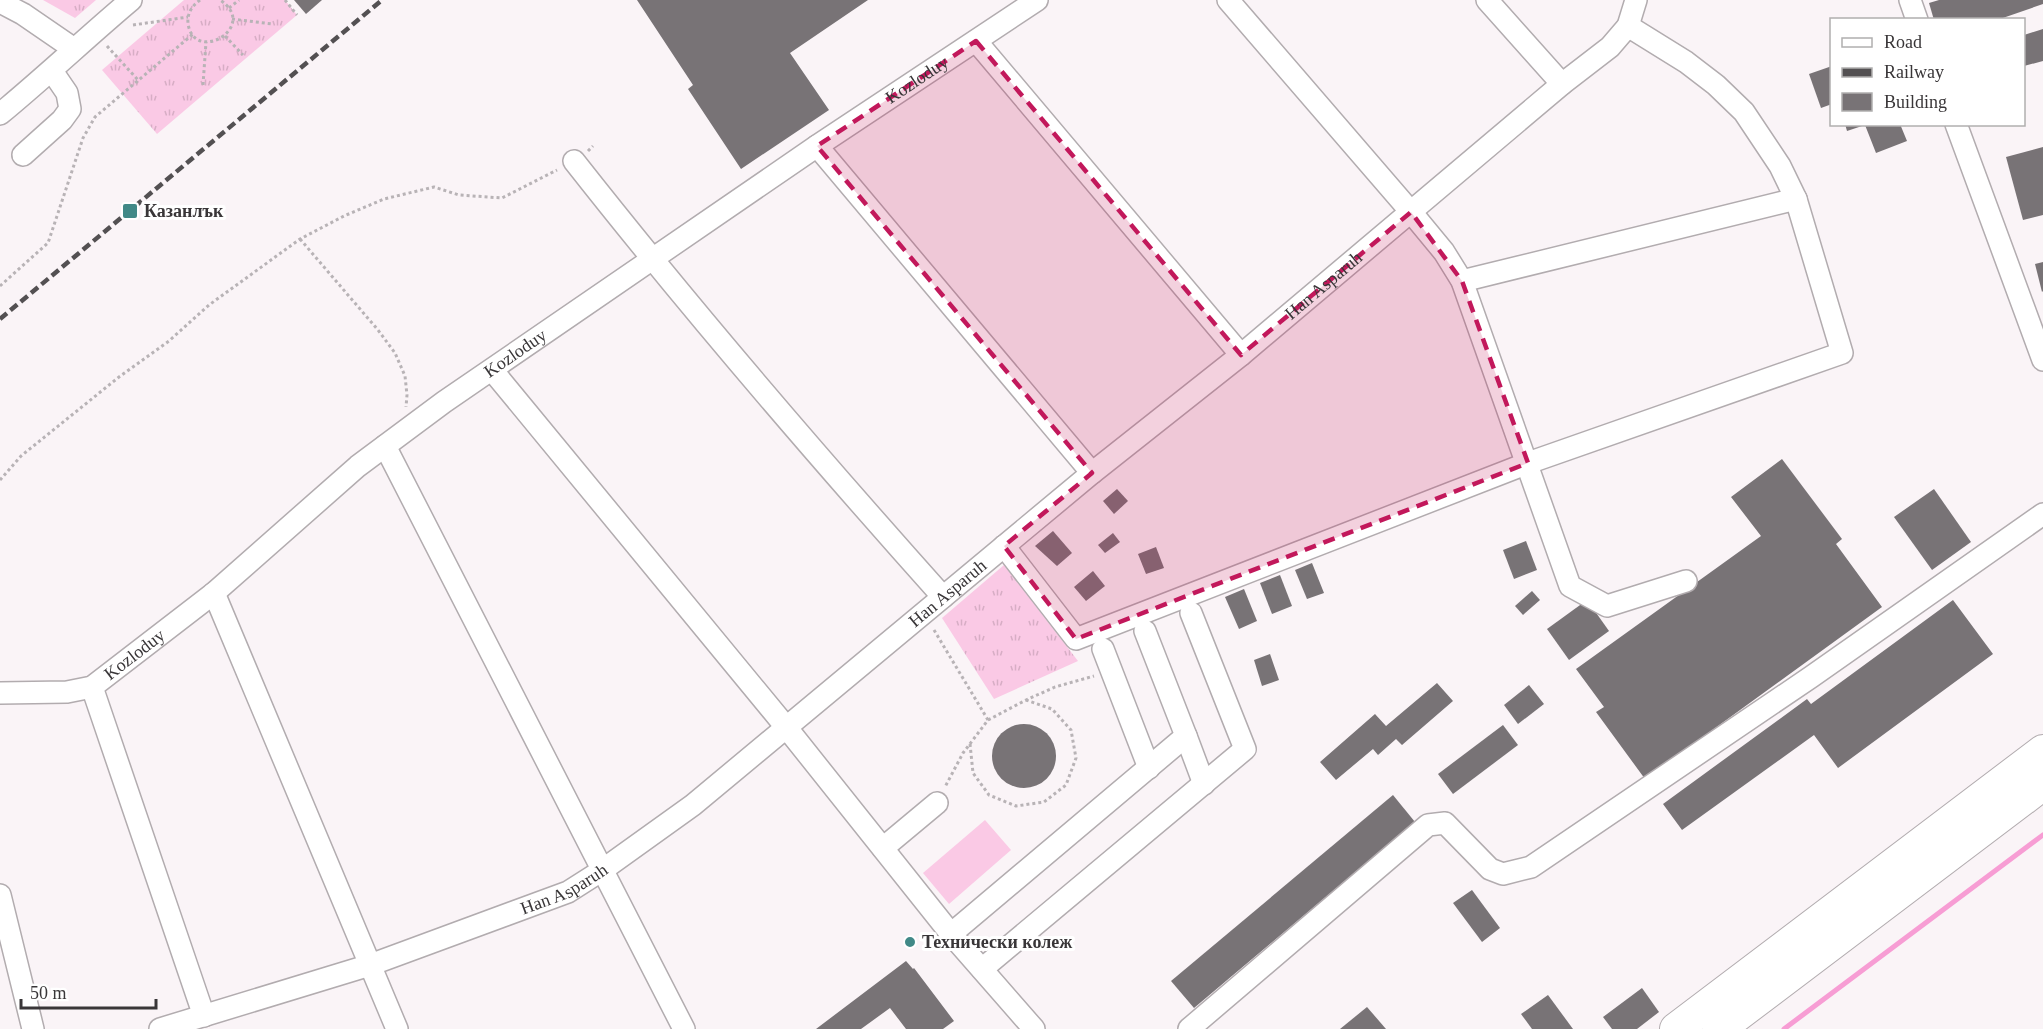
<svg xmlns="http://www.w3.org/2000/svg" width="2043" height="1029" font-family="'Times New Roman',serif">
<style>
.grass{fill:url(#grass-tufts)}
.pitch{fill:#fac9e5}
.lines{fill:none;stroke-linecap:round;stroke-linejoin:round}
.stream{stroke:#f79dd4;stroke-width:5}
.building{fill:#787376}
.minor-casing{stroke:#b2acaf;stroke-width:24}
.highway-casing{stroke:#b2acaf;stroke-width:34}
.path{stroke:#b8b3b6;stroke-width:3;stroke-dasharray:3 3;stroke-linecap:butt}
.minor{stroke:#fff;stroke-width:21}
.highway{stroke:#fff;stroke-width:32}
.rail{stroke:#535052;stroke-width:4.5;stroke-dasharray:9 4.5;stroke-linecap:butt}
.marked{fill:#c2185b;fill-opacity:0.2;stroke:#c2185b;stroke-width:4.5;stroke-dasharray:12 8;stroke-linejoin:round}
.poi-dot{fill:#418987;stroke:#fff;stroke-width:2}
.labels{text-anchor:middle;stroke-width:6;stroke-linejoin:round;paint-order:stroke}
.street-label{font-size:18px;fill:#393638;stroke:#fff}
.poi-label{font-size:18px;font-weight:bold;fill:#393638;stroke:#fff;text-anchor:start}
</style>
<defs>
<pattern id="grass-tufts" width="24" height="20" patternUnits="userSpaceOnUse" patternTransform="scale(1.5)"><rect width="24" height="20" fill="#fac9e5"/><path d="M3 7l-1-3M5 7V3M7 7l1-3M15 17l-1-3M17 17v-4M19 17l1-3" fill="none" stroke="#d7adc5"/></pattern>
</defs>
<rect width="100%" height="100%" fill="#faf4f7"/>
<g class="grass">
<path d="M43 0H96L75 18Z"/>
<path d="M184 0H285L297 15 157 134 102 70Z"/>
<path d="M1004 565 1078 661 994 699 942 618Z"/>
</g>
<path class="pitch" d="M985 820 1011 850 949 904 923 873Z"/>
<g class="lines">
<path class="stream" d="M1784 1029 2043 835"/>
</g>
<g class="building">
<path d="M294 0H322L306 14Z"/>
<path d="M637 0H868L790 53 829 110 741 169 688 89 693 85Z"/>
<path d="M1939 0H2043V4L1997 20H1934L1929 3Z"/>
<path d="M2043 29V61L2024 66V35Z"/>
<path d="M1832 66V104L1821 108 1809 74Z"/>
<path d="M1845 124H1900L1907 141 1876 153 1865 125 1847 131Z"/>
<path d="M2043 147V215L2023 220 2006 157Z"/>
<path d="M2043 262V291L2042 292 2035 264Z"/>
<path d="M1782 459 1842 539 1836 544 1882 607 1645 779 1596 712 1604 707 1576 669 1761 536 1731 497Z"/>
<path d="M1117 489 1128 501 1114 514 1103 501Z"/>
<path d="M1934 489 1971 542 1932 570 1894 517Z"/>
<path d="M1053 531 1072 553 1057 566 1035 546Z"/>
<path d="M1113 533 1120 542 1105 553 1098 545Z"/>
<path d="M1526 541 1537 570 1514 579 1503 550Z"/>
<path d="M1156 547 1164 568 1146 574 1138 554Z"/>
<path d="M1312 563 1324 593 1307 599 1295 570Z"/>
<path d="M1093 571 1105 586 1086 601 1074 587Z"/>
<path d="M1280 575 1292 606 1272 614 1260 583Z"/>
<path d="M1244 589 1257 621 1239 629 1225 597Z"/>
<path d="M1532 591 1540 600 1523 615 1515 606Z"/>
<path d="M1587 600 1609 631 1569 660 1547 629Z"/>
<path d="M1953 600 1993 654 1838 768 1814 735 1682 830 1663 804 1807 699 1811 704Z"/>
<path d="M1270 654 1279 680 1262 686 1254 660Z"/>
<path d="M1437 683 1453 701 1402 745 1396 739 1378 755 1373 749 1336 780 1320 762 1375 714 1386 726Z"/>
<path d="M1529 685 1544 704 1518 724 1504 705Z"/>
<circle cx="1024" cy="756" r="32"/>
<path d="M1503 725 1518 745 1453 794 1438 774Z"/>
<path d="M1393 795 1415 822 1194 1008 1171 981Z"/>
<path d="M1472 890 1500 928 1482 942 1453 903Z"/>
<path d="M906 961 913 969 914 968 954 1021 943 1029H906L890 1008 861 1029H816Z"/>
<path d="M1642 988 1659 1012 1637 1029H1612L1603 1017Z"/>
<path d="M1548 995 1573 1029H1532L1521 1014Z"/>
<path d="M1367 1007 1386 1029H1340Z"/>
</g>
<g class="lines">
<g class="minor-casing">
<g id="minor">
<path d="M1228 0 1411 212 1444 252 1462 281 1570 586 1607 606 1686 581"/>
<path d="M1487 0 1562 84"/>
<path d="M1910 0 1917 20"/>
<path d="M0 2 23 14 74 49"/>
<path d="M976 41 1241 355"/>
<path d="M0 114C45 77 87 37 131 0"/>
<path d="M1956 124 2043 360"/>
<path d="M817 146 1092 473"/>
<path d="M23 155 62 120 70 109 67 93 52 71"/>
<path d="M574 161C692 311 816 455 943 597"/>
<path d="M1462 281 1796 199"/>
<path d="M492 370 786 727 951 934 1034 1029"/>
<path d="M385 446 684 1029"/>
<path d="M1004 546 1076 639 1528 463 1842 353 1796 199 1780 166 1744 112 1716 85 1686 62 1628 26"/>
<path d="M214 593 397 1029"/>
<path d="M1103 649 1149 768"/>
<path d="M92 687 204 1016"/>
<path id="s1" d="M0 693 67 692 92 687 214 593 358 466 444 402 817 146 1037 0"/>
<path d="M1186 736 1204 784"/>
<path d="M883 848 937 803"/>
<path d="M0 895 33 1029"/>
<path d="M951 934 1186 736 1145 631"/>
<path d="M982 969 1245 749 1191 613"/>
<path id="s2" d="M160 1029 370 965 568 892 601 871 693 805 1092 473 1241 355 1562 84 1610 47 1628 26 1636 0"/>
<path d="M1189 1029 1428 825 1445 823 1490 869 1503 874 1531 867 1811 677 2043 514"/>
</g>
</g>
<g class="highway-casing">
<g id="highway">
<path d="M1676 1029 2043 751"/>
<path d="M1719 1029 2043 784"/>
</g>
</g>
<g class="path">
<path d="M200 0C192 6 187 13 188 24 195 65 260 26 220 0"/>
<path d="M285 0 297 15"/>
<path d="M229 8 239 0"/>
<path d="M232 19 272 24"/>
<path d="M133 25 188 17"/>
<path d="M225 36 243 55"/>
<path d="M107 46 138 80"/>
<path d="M203 85 206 42"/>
<path d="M588 151 593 146"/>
<path d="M300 239 378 330 395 353 405 376 407 395 406 407"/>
<path d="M0 286 48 243 83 138 95 117 193 34"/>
<path d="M0 480 21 456 119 377 169 341 209 305 300 239 344 216 384 199 434 187 459 195 502 198 557 170"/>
<path d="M934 630 988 720 963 753 945 787"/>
<path d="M988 720 1026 700 1055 687 1094 676"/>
<path d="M970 744 973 773 989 795 1016 806 1044 802 1066 785 1076 758 1071 730 1052 709 1026 700"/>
</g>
<use href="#minor" class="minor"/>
<use href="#highway" class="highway"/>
<path class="rail" d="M0 319 382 0"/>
</g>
<path class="marked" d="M976 41 1241 355 1411 212 1462 281 1528 463 1076 639 1004 546 1092 473 817 146Z"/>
<g class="poi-dot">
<rect x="122" y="203" width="16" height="16" rx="3"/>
<circle cx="910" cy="942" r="6"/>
</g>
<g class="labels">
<g class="street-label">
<text dy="6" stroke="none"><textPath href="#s1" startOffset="1118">Kozloduy</textPath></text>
<text dy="6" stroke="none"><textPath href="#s2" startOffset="1400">Han Asparuh</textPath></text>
<text dy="6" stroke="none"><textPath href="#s1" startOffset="632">Kozloduy</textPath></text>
<text dy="6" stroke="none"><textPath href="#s2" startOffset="914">Han Asparuh</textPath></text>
<text dy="6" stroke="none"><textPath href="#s1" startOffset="146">Kozloduy</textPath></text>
<text dy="6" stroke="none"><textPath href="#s2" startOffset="428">Han Asparuh</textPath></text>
</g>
<g class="poi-label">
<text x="144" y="217">Казанлък</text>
<text x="922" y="948">Технически колеж</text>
</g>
</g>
<rect x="1830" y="18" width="195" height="108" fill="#ffffff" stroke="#b0afaf" stroke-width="1.5"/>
<rect x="1842" y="38" width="30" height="9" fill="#ffffff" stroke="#b0afaf" stroke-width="1.5"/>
<text x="1884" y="48" font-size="18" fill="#393638">Road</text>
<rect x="1842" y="68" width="30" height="9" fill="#535052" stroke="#b0afaf" stroke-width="1.5"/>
<text x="1884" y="78" font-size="18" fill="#393638">Railway</text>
<rect x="1842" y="93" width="30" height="18" fill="#787376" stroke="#b0afaf" stroke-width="1.5"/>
<text x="1884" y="108" font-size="18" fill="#393638">Building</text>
<path d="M21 999v9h135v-9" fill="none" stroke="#393638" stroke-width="3"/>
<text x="30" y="999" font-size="18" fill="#393638" stroke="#ffffff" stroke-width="4.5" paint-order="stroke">50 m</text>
</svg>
